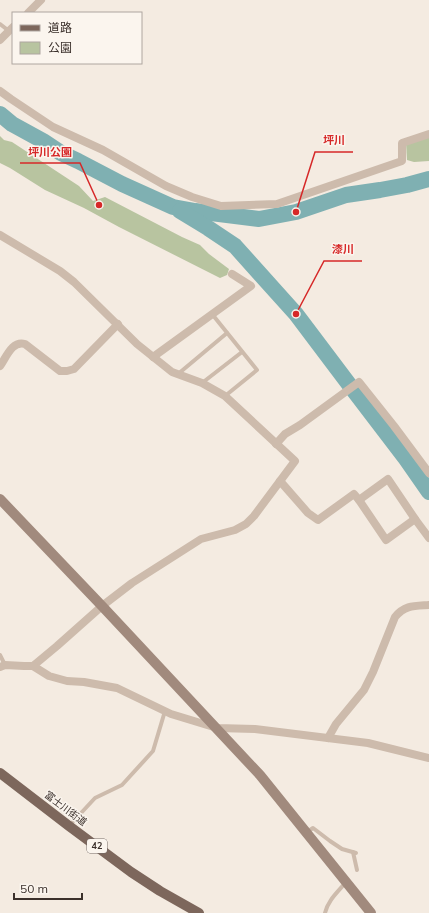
<svg xmlns="http://www.w3.org/2000/svg" width="429" height="913" font-family="Mulish,'Noto Sans JP',sans-serif">
<style>
.green{fill:#b8c4a0}
.lines{fill:none;stroke-linecap:round;stroke-linejoin:round}
.river{stroke:#7fb0b2;stroke-width:16}
.lane{stroke:#cdbbac;stroke-width:4}
.street{stroke:#cdbbac;stroke-width:8}
.secondary{stroke:#a18a7d;stroke-width:10}
.primary{stroke:#7d675c;stroke-width:10}
.labels{text-anchor:middle;stroke-width:3;stroke-linejoin:round;paint-order:stroke}
.shield{fill:#fbf5ee;stroke:#756b66;stroke-width:1}
.shield-label{font-size:9px;font-weight:bold;fill:#3b302b}
.street-label{font-size:10px;fill:#3b302b;stroke:#fbf5ee}
.leader{fill:none;stroke:#d62828;stroke-width:1.5}
.callout-dot{fill:#d62828;stroke:#fbf5ee;stroke-width:1.5}
.callout-label{font-size:11px;text-anchor:middle;font-weight:bold;fill:#d62828;stroke:#fbf5ee;stroke-width:3;stroke-linejoin:round;paint-order:stroke}
</style>
<rect width="100%" height="100%" fill="#f4ebe1"/>
<g class="green">
<path d="M0 136 4 140 12 142 79 186 93 201 105 197 182 237 200 245 209 254 229 269 227 275 220 278 119 227 84 208 45 190 10 168 0 163Z"/>
<path d="M429 136V161L414 162 407 160 406 143Z"/>
</g>
<g class="lines">
<g class="river">
<path d="M0 114 12 124 43 141 61 153 78 161 122 184 173 207 195 211 259 219 296 212 346 195 380 190 407 185 429 179"/>
<path d="M180 211 208 228 235 246 296 314 348 383 406 459 429 492"/>
</g>
<g class="lane">
<path d="M0 24 9 31"/>
<path d="M212 314 257 370 225 396"/>
<path d="M178 374 227 333"/>
<path d="M202 383 242 352"/>
<path d="M0 655 5 665"/>
<path d="M69 826 95 798 122 785 153 751 165 711"/>
<path d="M307 832 313 828 330 841 342 849 356 853"/>
<path d="M353 852 357 870"/>
<path d="M325 913C328 900 338 892 346 882"/>
</g>
<g class="street">
<path d="M28 13 41 0"/>
<path d="M0 40 13 27"/>
<path d="M0 91 11 99 53 127 103 150 166 186 192 197 221 206 277 204 402 161V143L429 134"/>
<path d="M0 235 60 271 74 282 137 344 172 372 202 383 225 396 295 461 254 516 246 524 235 530 201 539 132 583 102 606 57 646 33 666H24L5 665 0 667"/>
<path d="M153 357 251 286 232 274"/>
<path d="M0 366C6 358 12 340 25 344L60 371H67L74 369 118 324"/>
<path d="M276 444 285 434 300 425 359 382 394 426 429 473"/>
<path d="M280 481 308 513 318 520 354 494 359 500 388 479 415 519"/>
<path d="M359 500 386 540 415 519 429 538"/>
<path d="M33 666 49 676 67 681 84 682 117 688 171 714 217 728 255 729 368 743 429 758"/>
<path d="M328 738 336 724 364 690 373 672 395 617C405 605 414 606 429 605"/>
</g>
<path class="secondary" d="M0 499 102 606 260 775 371 913"/>
<path class="primary" d="M0 773 69 826 131 872 160 891 199 913"/>
</g>
<g class="labels">
<rect class="shield" x="87" y="839" width="20" height="14" rx="3"/>
<g class="shield-label">
<text x="97" y="849">42</text>
</g>
<g class="street-label">
<text transform="translate(66 808) rotate(37)" y="4">富士川街道</text>
</g>
</g>
<path class="leader" d="M296 212L315 152H353M99 205L80 163H20M296 314L324 261H362"/>
<g class="callout-dot">
<circle cx="296" cy="212" r="4"/>
<circle cx="99" cy="205" r="4"/>
<circle cx="296" cy="314" r="4"/>
</g>
<g class="callout-label">
<text x="334" y="144">坪川</text>
<text x="50" y="156">坪川公園</text>
<text x="343" y="253">漆川</text>
</g>
<rect x="12" y="12" width="130" height="52" fill="#fbf5ee" stroke="#aea6a0"/>
<rect x="20" y="25" width="20" height="6" fill="#7d675c" stroke="#aea6a0"/>
<text x="48" y="32" font-size="12" fill="#3b302b">道路</text>
<rect x="20" y="42" width="20" height="12" fill="#b8c4a0" stroke="#aea6a0"/>
<text x="48" y="52" font-size="12" fill="#3b302b">公園</text>
<path d="M14 893v6h68v-6" fill="none" stroke="#3b302b" stroke-width="2"/>
<text x="20" y="893" font-size="12" fill="#3b302b" stroke="#fbf5ee" stroke-width="3" paint-order="stroke">50 m</text>
</svg>
